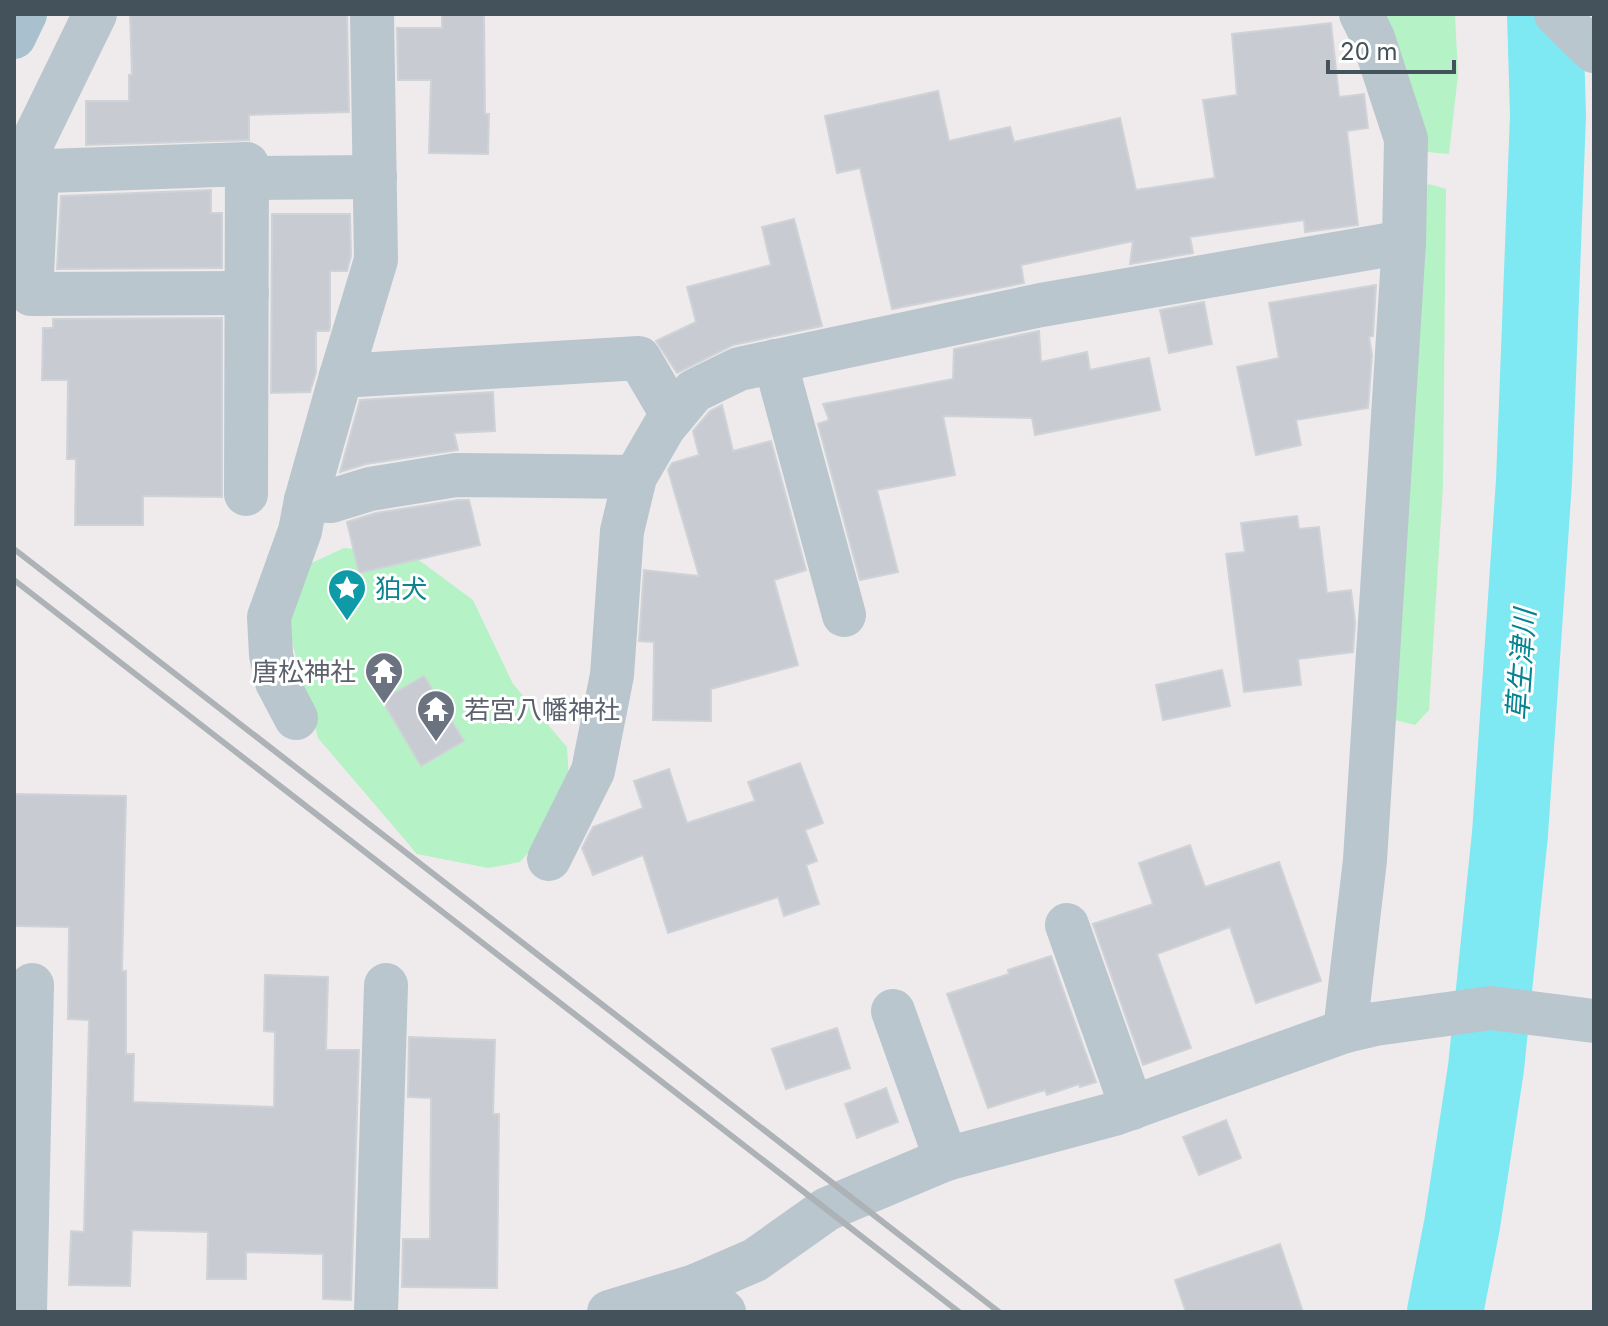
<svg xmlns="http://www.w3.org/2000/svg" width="1608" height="1326" font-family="Inter,'Noto Sans JP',sans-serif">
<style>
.green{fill:#b5f2c5}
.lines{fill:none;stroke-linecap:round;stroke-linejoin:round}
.river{stroke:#7ee8f3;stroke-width:76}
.building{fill:#c8ccd2;stroke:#cfd3d8;stroke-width:2}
.minor{stroke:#b9c6cd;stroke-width:44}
.tertiary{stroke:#b9c6cd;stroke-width:44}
.primary{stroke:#a9c0ce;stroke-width:44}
.rail{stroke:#adb2b7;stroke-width:6}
.labels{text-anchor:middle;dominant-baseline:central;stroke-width:6;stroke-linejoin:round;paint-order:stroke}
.culture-label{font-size:26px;fill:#0d838f;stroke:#fff;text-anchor:start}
.worship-label{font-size:26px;fill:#5b616d;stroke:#fff;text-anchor:end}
.water-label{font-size:28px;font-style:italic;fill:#048390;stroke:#fff}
</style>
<rect width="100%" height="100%" fill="#efebec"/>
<g class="green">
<polygon points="1379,14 1455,14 1458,75 1449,154 1417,151"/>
<polygon points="1429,184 1446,189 1443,486 1429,710 1415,725 1391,719 1423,191"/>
<polygon points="344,548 412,555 473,600 513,684 567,747 569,783 551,826 520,862 488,868 417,854 318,738 287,623 292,572"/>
</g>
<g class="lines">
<polyline class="river" points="1445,1312 1462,1225 1486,1068 1510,834 1534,481 1548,115 1545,14"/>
</g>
<g class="building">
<polygon points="130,14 347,14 349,112 249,115 249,140 86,145 86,101 129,101 129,75 132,75"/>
<polygon points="442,14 484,14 485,114 489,114 488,154 429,153 431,80 398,80 397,28 442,28"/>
<polygon points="1331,23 1339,97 1364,94 1368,128 1347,131 1358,225 1305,232 1304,220 1190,237 1193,253 1130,264 1133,241 1021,265 1024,283 892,309 860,168 837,173 825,116 938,91 949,141 1010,127 1014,142 1120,118 1136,190 1215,178 1203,100 1237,95 1232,34"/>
<polygon points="211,190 211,213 222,213 222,268 57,269 61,196"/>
<polygon points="272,214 350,214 351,256 347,271 330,271 330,327 329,331 316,331 316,372 310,392 271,393"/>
<polygon points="794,219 822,326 733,345 677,373 656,341 696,322 687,287 771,265 762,227"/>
<polygon points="1376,285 1373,336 1369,337 1372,355 1368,408 1296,420 1301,445 1256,455 1237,367 1279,358 1269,303"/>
<polygon points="1204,302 1212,344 1169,353 1160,310"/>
<polygon points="222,318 222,497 143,496 143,525 75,525 76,459 67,459 68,380 42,380 43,328 53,328 53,319"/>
<polygon points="1039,331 1041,362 1087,352 1090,370 1149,358 1160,410 1035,435 1032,418 943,416 955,475 877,490 898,572 860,580 818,424 829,420 823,404 953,379 954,349"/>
<polygon points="493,392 495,431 454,433 458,450 366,464 340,472 360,400"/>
<polygon points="722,405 733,451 771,441 806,570 774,580 798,665 711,689 711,721 653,720 654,642 639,641 644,570 699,576 668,470 672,463 699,455 693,431 710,411"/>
<polygon points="458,500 469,500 480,545 359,573 347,522 376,513"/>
<polygon points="1297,516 1299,529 1319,527 1327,593 1351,590 1355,622 1353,652 1298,659 1301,685 1244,692 1226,554 1245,552 1241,523"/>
<polygon points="1222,670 1230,706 1163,720 1156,685"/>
<polygon points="424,676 464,741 421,766 382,700"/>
<polygon points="800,763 823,823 805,830 817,861 806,865 819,904 784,916 778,897 668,933 643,855 593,875 582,848 593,827 643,808 634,781 669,769 687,823 755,801 748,782"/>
<polygon points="14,794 126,796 122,971 126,971 126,1054 134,1054 133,1102 274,1107 275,1032 264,1031 265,975 328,977 326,1050 359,1050 351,1300 323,1299 323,1254 246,1252 246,1279 207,1279 208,1232 132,1230 130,1286 69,1285 71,1231 84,1232 89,1020 68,1019 69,927 14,926"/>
<polygon points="1190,845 1205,887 1279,862 1321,981 1256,1003 1230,927 1157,954 1191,1048 1143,1065 1093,924 1153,904 1139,863"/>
<polygon points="1051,956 1096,1082 1080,1087 1079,1084 1047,1095 1045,1090 988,1108 947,994 1009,974 1008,970"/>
<polygon points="837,1028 850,1068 786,1089 772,1049"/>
<polygon points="409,1037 495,1040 493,1114 499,1114 497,1288 402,1287 403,1239 430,1239 431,1098 408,1097"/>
<polygon points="886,1088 898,1122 857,1138 845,1104"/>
<polygon points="1226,1120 1241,1158 1199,1175 1183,1137"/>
<polygon points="1280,1244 1303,1312 1186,1312 1175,1280"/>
</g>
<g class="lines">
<g class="minor">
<polyline points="18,172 247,164 246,494"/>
<polyline points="37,172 31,294 247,293"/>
<polyline points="247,178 375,177"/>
<polyline points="14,180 95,14"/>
<polyline points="775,361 844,615"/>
<polyline points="341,376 376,260 372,14"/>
<polyline points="306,500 331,501 370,489 456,475 635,477"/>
<polyline points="296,718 277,682 271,655 269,617 300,531 306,500 341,376 639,358 673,416"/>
<polyline points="549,859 593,771 612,675 622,531 635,477 664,427 694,391 739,369 1041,305 1404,242"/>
<polyline points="1067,925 1132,1108"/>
<polyline points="893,1011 946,1159"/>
<polyline points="1345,1031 1365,860 1404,242 1406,139 1373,38 1361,14"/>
<polyline points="695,1286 724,1312"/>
<polyline points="25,1312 32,985"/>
<polyline points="376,1312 386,985"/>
</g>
<g class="tertiary">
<polyline points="1556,14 1594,51"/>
<polyline points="609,1312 695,1286 755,1260 827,1209 946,1159 1114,1114 1345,1031 1375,1024 1491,1008 1594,1021"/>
</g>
<polyline class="primary" points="14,37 25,14"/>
<g class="rail">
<polyline points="14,549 999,1312"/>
<polyline points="14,580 959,1312"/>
</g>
</g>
<defs>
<g id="sight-pin" transform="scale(2)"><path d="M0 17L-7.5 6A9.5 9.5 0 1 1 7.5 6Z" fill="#0f9aa8" stroke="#fff"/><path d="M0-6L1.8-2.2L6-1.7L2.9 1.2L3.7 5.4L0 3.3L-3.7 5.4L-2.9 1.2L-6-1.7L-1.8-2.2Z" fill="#fff"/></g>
<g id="temple-pin" transform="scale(2)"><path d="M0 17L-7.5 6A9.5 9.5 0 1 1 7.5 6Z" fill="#6b7280" stroke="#fff"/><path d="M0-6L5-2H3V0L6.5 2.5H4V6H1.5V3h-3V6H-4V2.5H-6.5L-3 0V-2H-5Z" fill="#fff"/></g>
</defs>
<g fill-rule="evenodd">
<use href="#sight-pin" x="347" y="588"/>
<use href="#temple-pin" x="384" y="671"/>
<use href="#temple-pin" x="436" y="709"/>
</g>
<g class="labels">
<g class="culture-label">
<text x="375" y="588">狛犬</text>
</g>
<g class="worship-label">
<text x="356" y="671">唐松神社</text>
<text x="464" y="709" text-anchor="start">若宮八幡神社</text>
</g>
<g class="water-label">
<text transform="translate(1521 665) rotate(-86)">草生津川</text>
</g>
</g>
<rect width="1608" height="1326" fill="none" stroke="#43525b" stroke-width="32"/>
<path d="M1328 60v12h126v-12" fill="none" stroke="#43525b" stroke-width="4"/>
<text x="1340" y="60" font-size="24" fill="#43525b" stroke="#ffffff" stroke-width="6" paint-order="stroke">20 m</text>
</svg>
